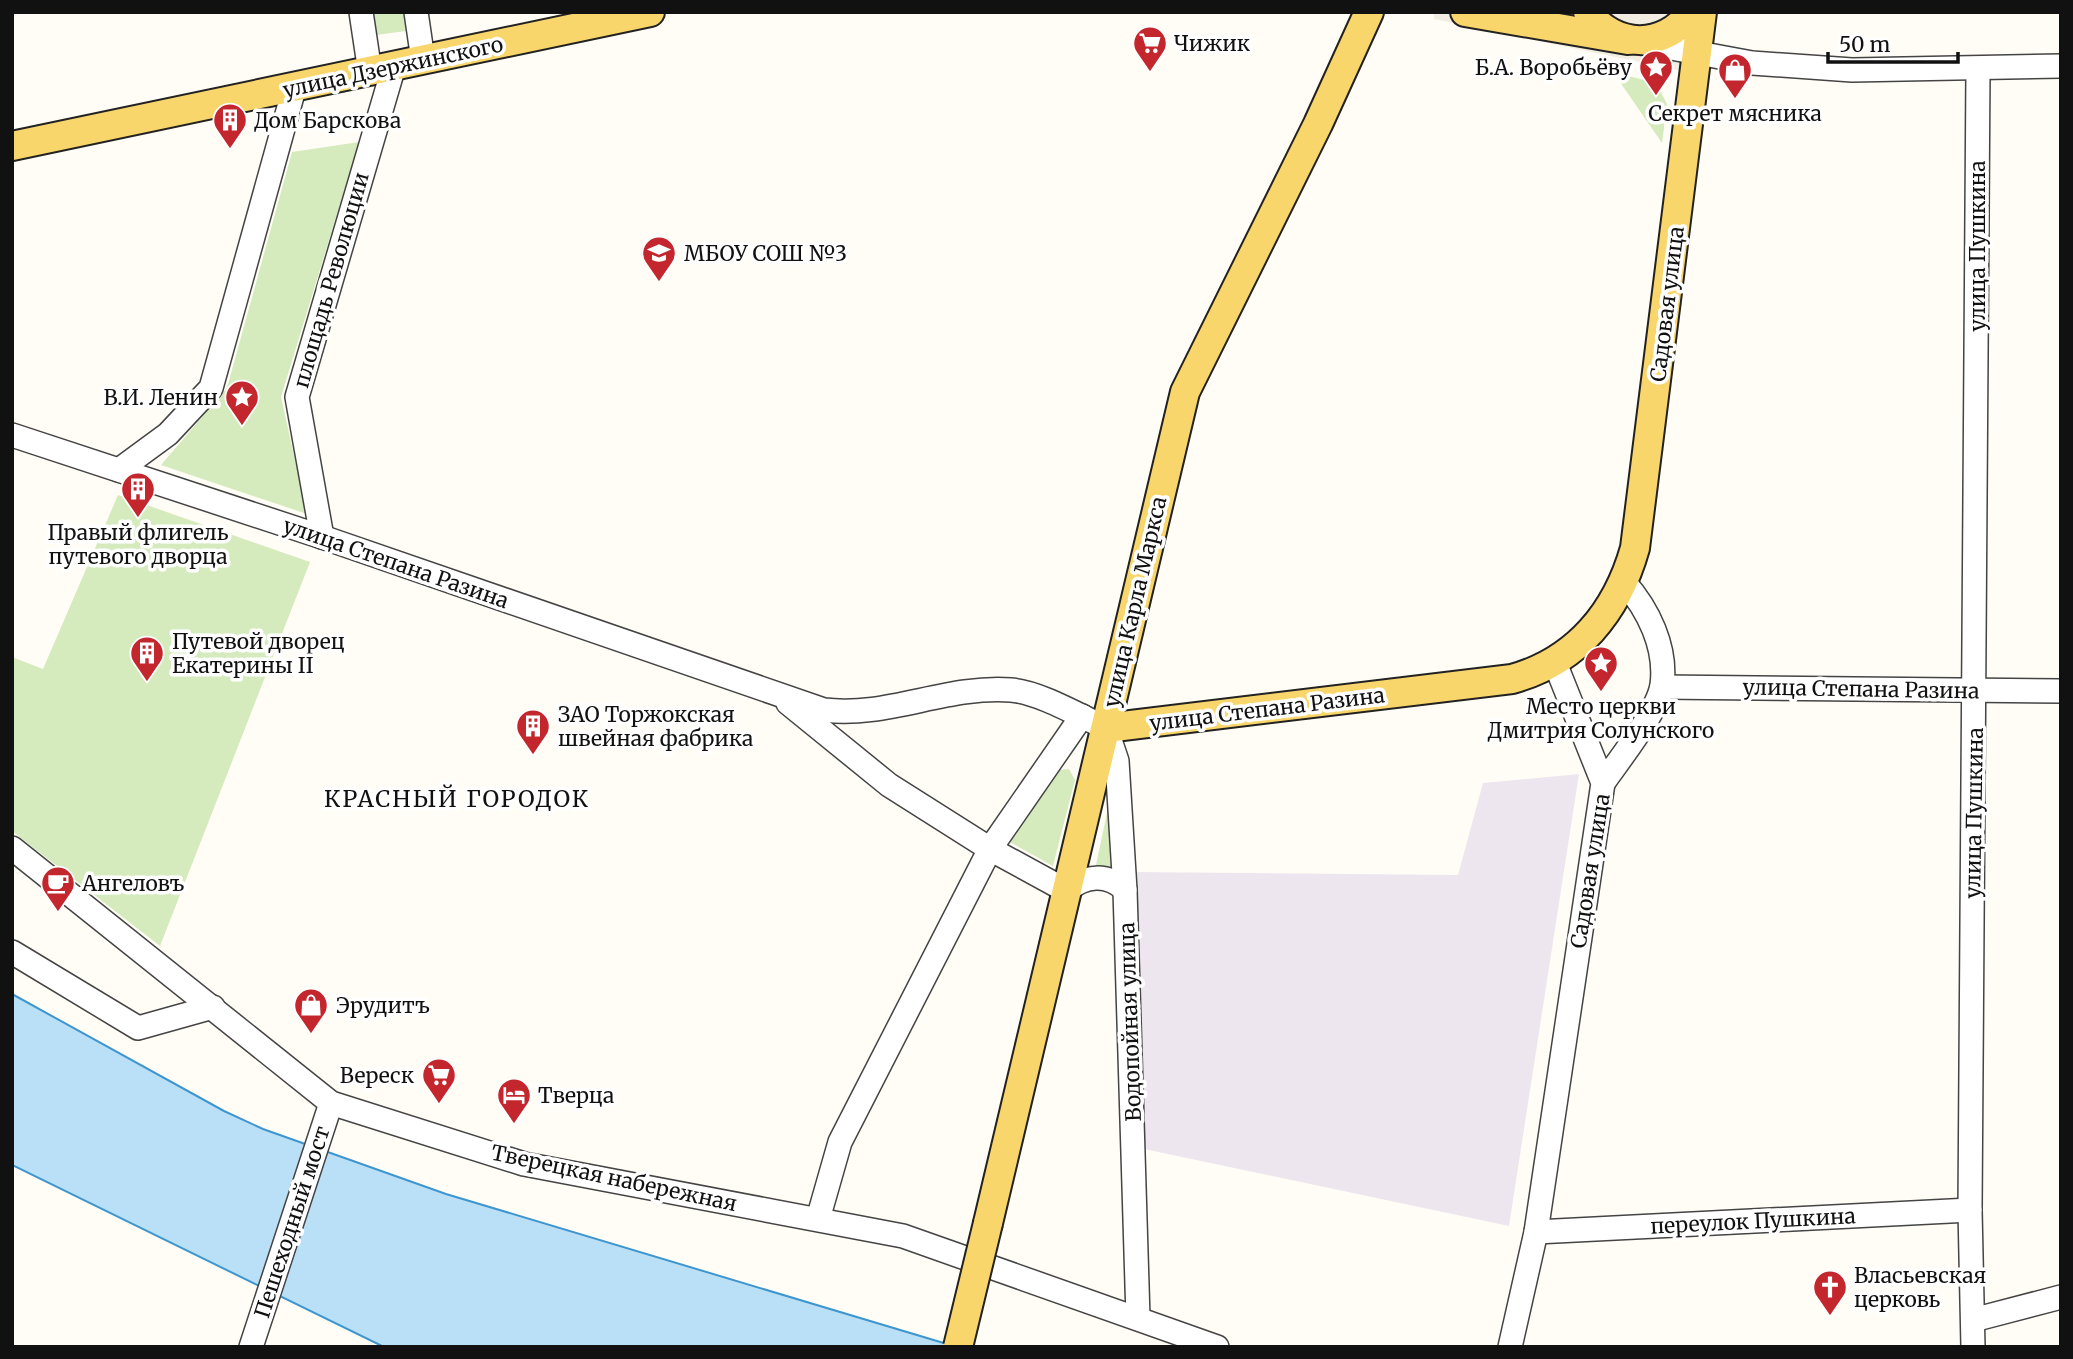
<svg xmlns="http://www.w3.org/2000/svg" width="2073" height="1359" font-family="Merriweather,serif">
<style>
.industrial{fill:#eee6ef}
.green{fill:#d5ebbd}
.plaza{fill:#f1ede2}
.water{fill:#b9e0f7;stroke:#3f96cf;stroke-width:2}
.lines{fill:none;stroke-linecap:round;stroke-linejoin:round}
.minor-casing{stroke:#444;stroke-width:26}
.major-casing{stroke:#222;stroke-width:32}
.minor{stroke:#fff;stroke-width:23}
.major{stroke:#f9d66b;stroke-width:28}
.major-bridge-casing{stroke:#222;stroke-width:32;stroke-linecap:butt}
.major-bridge{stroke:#f9d66b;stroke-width:28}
.labels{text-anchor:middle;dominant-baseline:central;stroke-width:7;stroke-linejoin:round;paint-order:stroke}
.poi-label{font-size:21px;fill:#111;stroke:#fff;text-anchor:start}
.street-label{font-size:21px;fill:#111;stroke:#fff}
.neighbourhood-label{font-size:23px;letter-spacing:2px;fill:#111;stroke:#fff}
</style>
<rect width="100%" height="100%" fill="#fffdf5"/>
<polygon class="industrial" points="1579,774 1509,1226 1144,1149 1137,872 1458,875 1483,783"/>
<g class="green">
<polygon points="373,12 403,12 406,31 376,35"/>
<polygon points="1613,72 1656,83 1667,104 1662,143"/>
<polygon points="359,142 281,397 307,514 161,465 227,388 292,152"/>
<polygon points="118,495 310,562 160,946 12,831 12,657 43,669"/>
<polygon points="1069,769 1075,780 1053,866 1008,841 1057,770"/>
<polygon points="1112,789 1115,870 1096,865"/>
</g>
<polygon class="plaza" points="1434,12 1695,12 1687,72 1434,19"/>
<polygon class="water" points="12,994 224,1111 263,1129 446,1194 957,1347 384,1347 12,1165"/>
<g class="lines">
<g class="minor-casing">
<g id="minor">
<polyline points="361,12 370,72"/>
<polyline points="416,12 423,60"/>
<polyline points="1639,42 1752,63 1852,70 2061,66"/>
<path d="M12 435 322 537 824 710C887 718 947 685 1011 690 1039 692 1080 716 1106 728L1117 761 1125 890 1138 1318"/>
<polyline points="119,470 168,434 211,388 294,89"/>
<polyline points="322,537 297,397 394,66"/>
<polyline points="1662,687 2061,691"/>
<path d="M788 703 889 785 990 849 1067 891C1084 875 1108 873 1125 890"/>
<path d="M1603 783C1619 760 1658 711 1662 685 1667 647 1648 609 1624 582"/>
<polyline points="12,848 331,1103 524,1164 903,1236 1217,1347"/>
<polyline points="12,952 138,1028 213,1007"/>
<polyline points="818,1219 840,1142 990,849 1082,716"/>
<polyline points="1536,1232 1970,1210"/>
<polyline points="1973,1320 2061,1297"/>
<polyline points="251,1347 331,1103"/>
<polyline points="1510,1347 1536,1232 1603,783 1555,663"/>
<polyline points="1973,1347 1970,1210 1978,69"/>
</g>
</g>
<g class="major-casing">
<g id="major">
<polyline points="1465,12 1628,40"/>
<path d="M1588 12C1614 49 1665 50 1691 12"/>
<polyline points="12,146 650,12"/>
<path d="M1106 728 1512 679C1577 661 1617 612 1635 548L1702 12"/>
<polyline points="988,1223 1185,392 1318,124 1369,12"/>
</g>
</g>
<use href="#minor" class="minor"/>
<use href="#major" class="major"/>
<g class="major-bridge-casing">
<polyline id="major-bridge" points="958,1347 988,1223"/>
</g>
<use href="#major-bridge" class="major-bridge"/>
</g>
<defs>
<g id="supermarket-pin" transform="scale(1.75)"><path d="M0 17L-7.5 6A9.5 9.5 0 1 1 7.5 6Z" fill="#c4262e" stroke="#fff"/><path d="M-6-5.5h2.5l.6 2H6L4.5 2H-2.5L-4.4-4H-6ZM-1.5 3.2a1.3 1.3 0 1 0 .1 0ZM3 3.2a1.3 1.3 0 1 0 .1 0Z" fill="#fff"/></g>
<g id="sight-pin" transform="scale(1.75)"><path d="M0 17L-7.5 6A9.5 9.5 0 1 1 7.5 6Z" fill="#c4262e" stroke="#fff"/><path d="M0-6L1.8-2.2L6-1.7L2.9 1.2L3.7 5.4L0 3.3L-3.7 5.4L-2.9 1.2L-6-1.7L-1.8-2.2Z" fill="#fff"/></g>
<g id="shop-pin" transform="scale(1.75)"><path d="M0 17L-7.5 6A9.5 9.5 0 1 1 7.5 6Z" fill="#c4262e" stroke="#fff"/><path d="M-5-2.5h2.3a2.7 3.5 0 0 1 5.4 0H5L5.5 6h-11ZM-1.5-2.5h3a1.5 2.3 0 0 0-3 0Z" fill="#fff"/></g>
<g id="building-pin" transform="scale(1.75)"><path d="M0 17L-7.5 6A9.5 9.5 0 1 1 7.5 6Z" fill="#c4262e" stroke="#fff"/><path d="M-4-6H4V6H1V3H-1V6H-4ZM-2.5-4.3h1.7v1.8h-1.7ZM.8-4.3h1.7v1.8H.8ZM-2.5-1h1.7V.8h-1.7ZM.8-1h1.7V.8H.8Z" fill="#fff"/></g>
<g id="school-pin" transform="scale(1.75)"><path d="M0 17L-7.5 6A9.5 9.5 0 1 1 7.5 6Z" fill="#c4262e" stroke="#fff"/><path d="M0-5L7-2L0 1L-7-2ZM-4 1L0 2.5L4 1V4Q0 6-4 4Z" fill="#fff"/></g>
<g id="cafe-pin" transform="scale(1.75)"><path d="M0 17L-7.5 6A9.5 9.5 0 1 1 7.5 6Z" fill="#c4262e" stroke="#fff"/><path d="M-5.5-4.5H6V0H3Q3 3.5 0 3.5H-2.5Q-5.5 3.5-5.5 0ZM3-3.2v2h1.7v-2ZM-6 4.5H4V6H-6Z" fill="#fff"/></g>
<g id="hotel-pin" transform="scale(1.75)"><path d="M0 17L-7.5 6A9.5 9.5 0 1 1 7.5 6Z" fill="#c4262e" stroke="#fff"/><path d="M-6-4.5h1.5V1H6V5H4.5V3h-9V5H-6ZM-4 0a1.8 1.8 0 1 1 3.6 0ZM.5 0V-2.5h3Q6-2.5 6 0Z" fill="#fff"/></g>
<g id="church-pin" transform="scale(1.75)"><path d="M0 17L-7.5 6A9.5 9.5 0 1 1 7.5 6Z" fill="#c4262e" stroke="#fff"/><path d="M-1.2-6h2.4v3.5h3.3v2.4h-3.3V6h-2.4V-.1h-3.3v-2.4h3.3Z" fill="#fff"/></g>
</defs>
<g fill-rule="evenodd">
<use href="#supermarket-pin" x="1150" y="43"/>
<use href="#sight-pin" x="1656" y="67"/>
<use href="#shop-pin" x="1735" y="70"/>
<use href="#building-pin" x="230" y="120"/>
<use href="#school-pin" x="659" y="253"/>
<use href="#sight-pin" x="242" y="397"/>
<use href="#building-pin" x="138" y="489"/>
<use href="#building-pin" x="147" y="653"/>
<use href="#sight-pin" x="1601" y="663"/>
<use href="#building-pin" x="533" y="726"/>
<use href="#cafe-pin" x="58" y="883"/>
<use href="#shop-pin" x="311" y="1005"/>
<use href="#supermarket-pin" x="439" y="1075"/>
<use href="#hotel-pin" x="514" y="1095"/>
<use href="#church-pin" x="1830" y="1287"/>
</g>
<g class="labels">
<g class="poi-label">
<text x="1174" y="43">Чижик</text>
<text x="1632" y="67" text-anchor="end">Б.А. Воробьёву</text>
<text x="1735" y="113" text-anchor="middle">Секрет мясника</text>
<text x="254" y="120">Дом Барскова</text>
<text x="684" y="253">МБОУ СОШ №3</text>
<text x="218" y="397" text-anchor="end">В.И. Ленин</text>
<text x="138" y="532" text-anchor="middle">Правый флигель<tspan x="138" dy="24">путевого дворца</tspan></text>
<text x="172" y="641">Путевой дворец<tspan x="172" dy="24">Екатерины II</tspan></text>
<text x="1601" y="706" text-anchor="middle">Место церкви<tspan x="1601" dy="24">Дмитрия Солунского</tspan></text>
<text x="558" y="714">ЗАО Торжокская<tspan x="558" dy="24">швейная фабрика</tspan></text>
<text x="82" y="883">Ангеловъ</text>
<text x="336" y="1005">Эрудитъ</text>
<text x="414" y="1075" text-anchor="end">Вереск</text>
<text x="538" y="1095">Тверца</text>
<text x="1854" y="1275">Власьевская<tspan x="1854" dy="24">церковь</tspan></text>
</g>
<g class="street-label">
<text transform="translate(393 67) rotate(-12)">улица Дзержинского</text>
<text transform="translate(1977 246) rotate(-90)">улица Пушкина</text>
<text transform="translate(331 280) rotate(-74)">площадь Революции</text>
<text transform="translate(1667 304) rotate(-83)">Садовая улица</text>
<text transform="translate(396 563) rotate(19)">улица Степана Разина</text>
<text transform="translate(1135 602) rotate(-77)">улица Карла Маркса</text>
<text transform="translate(1861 689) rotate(1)">улица Степана Разина</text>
<text transform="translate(1267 709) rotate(-7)">улица Степана Разина</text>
<text transform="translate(1974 813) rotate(-89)">улица Пушкина</text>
<text transform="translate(1590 871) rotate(-81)">Садовая улица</text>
<text transform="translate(1130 1022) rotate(-92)">Водопойная улица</text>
<text transform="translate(614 1178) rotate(12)">Тверецкая набережная</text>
<text transform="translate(1753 1221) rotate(-3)">переулок Пушкина</text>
<text transform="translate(292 1222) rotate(-72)">Пешеходный мост</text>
</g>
<g class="neighbourhood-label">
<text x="457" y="798">КРАСНЫЙ ГОРОДОК</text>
</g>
</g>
<rect width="2073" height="1359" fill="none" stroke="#111111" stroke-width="28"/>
<path d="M1828 52v10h130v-10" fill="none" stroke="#111111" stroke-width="3.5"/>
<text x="1839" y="52" font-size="21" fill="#111111" stroke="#ffffff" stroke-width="5" paint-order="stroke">50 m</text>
</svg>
